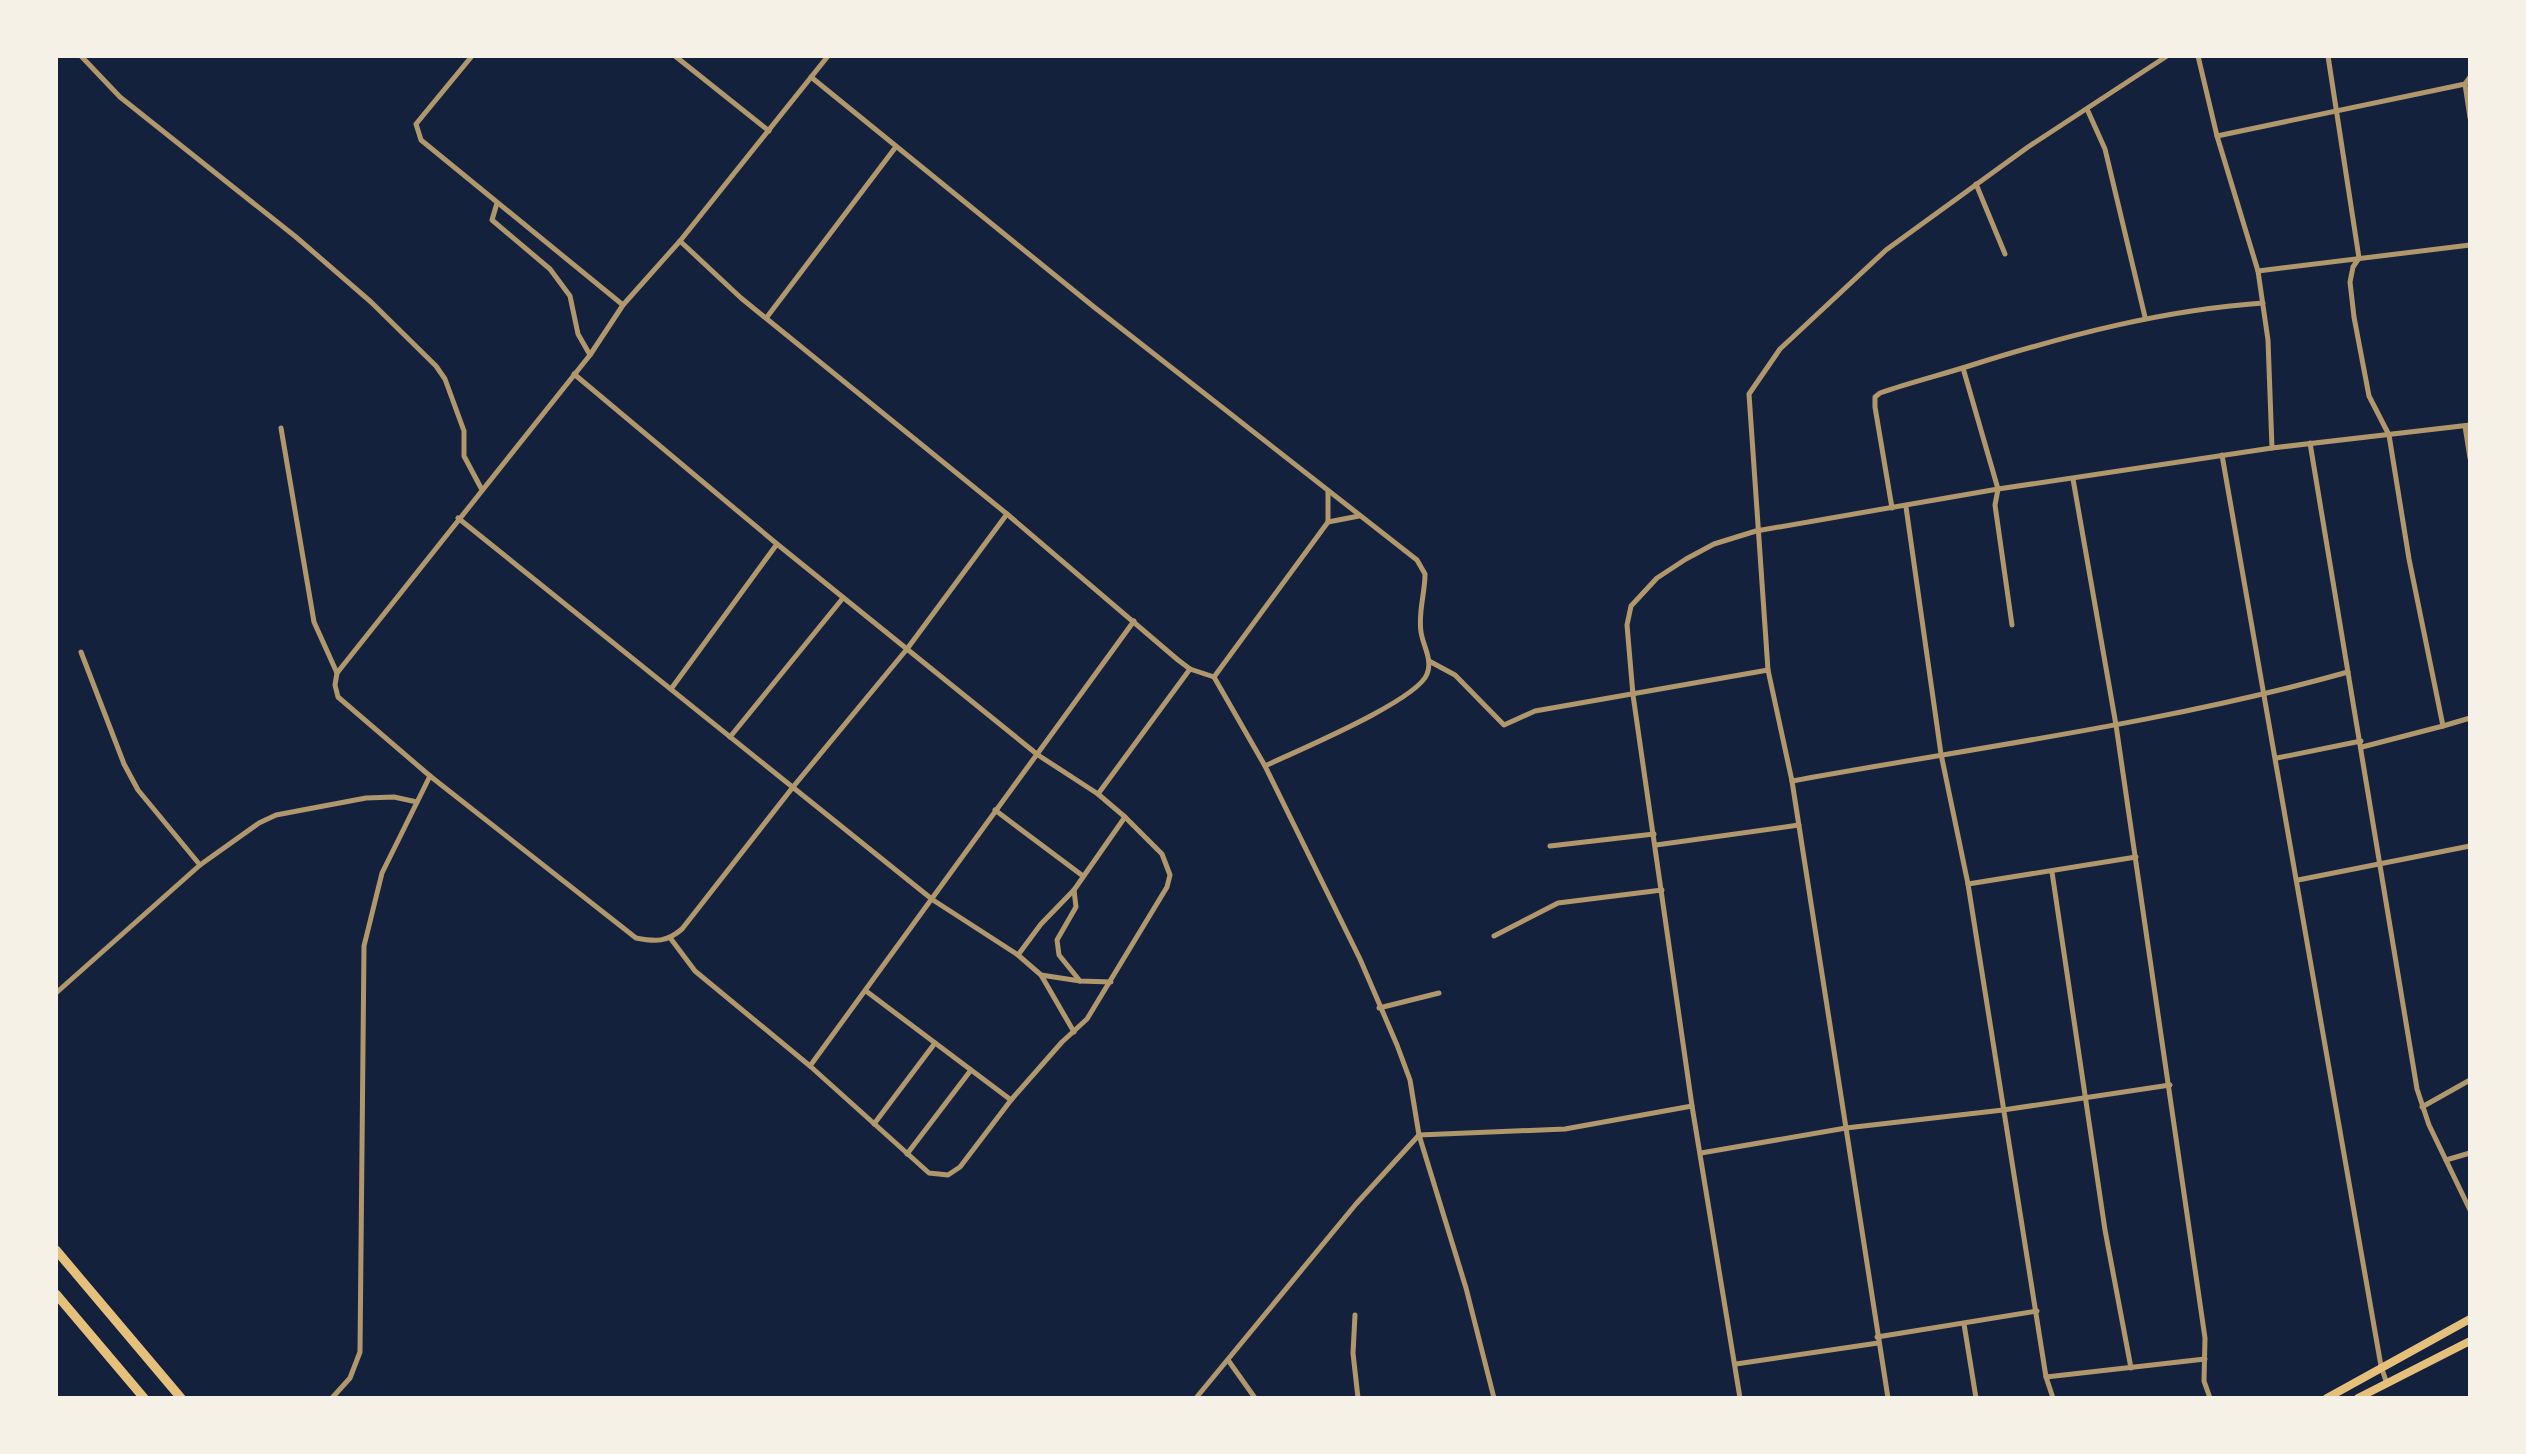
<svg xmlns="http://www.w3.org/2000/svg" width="2526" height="1454" font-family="'Exo 2',sans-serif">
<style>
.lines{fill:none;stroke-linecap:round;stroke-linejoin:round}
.minor{stroke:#b1986c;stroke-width:5}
.secondary{stroke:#e5c07b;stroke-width:8}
.primary{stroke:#e5c07b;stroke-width:9}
</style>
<rect width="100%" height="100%" fill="#14213d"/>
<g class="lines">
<g class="minor">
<polyline points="81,56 120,97 296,237 371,302 436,366 445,379 464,431 464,456 481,488"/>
<polyline points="472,56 416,124 421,140 623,305"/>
<polyline points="675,56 769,131"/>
<path d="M828 56 680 241 623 305 590 355 337 673 335 685 338 697 430 776 636 938C656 942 667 942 682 929L793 787 907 649 1007 514"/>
<polyline points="2198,56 2217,136 2258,271 2268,340 2272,448 2470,425"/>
<polyline points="2328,56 2359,258 2353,267 2350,282 2354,317 2369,396 2389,435 2409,559 2443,726 2362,747"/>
<path d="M811 77 1094 307 1417 560 1425 574C1425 594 1418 612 1421 632 1423 646 1433 660 1427 674 1417 701 1296 751 1265 766"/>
<polyline points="2470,77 2465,84 2470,118"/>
<polyline points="2087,109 2105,149 2145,317"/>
<polyline points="2217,136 2465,84"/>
<polyline points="1976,184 2005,254"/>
<polyline points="497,203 492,220 550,269 570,296 578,334 590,355"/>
<polyline points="680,241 741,298 1007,514 1178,660 1190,669 1214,677 1265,766 1360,959 1397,1045 1410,1080 1419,1135 1466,1288 1494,1398"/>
<polyline points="2258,271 2470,245"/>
<polyline points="767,317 895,148"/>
<polyline points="1963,368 1998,489 1995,505 2012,625"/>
<polyline points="574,374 777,544 1038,755 1098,794 1125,817 1162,854 1170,875 1167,887 1087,1019 1062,1042 1011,1100 960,1167 948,1175 929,1173 810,1066 695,971 671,939"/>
<polyline points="2465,426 2470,458"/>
<polyline points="281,428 314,622 337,673"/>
<polyline points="2310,443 2417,1089 2429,1125 2470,1210"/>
<polyline points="2222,455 2381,1366 2387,1384"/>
<polyline points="2073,479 2116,725 2205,1338 2204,1381 2210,1398"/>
<polyline points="1906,507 1941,754 1968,884 2046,1377 2053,1398"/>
<path d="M1892 508 1875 407V397L1880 393C1911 382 1941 375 1972 365 2068 335 2163 310 2263 303"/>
<polyline points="458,518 933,900 1018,955 1041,975 1080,981 1111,982"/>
<polyline points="1328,522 1359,516"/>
<polyline points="81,652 124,764 138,790 200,865"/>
<polyline points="1429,661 1455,675 1504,725 1535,711 1768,670"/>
<polyline points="1214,677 1328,522 1328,491"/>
<polyline points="671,689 777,544"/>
<polyline points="2443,726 2470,718"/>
<polyline points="730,737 843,598"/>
<polyline points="2277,758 2361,741"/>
<path d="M1792 781C1978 747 2166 723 2348 672"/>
<polyline points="1098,794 1190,669"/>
<polyline points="995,810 1083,876"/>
<polyline points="1656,845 1799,825"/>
<polyline points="1550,846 1654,834"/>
<polyline points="2052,872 2105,1230 2131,1368"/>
<polyline points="2298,880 2470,846"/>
<polyline points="1968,884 2136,857"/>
<polyline points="1074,890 1076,907 1057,940 1059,955 1080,981"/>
<polyline points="1494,936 1558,903 1662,890"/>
<polyline points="1018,955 1041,924 1074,890 1125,817"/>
<polyline points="1041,975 1074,1032"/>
<polyline points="866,991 1011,1100"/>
<polyline points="56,993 200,865 259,823 276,815 366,798 394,797 417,802"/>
<polyline points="1379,1008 1439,993"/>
<polyline points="810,1066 1134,621"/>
<polyline points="2422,1107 2470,1080"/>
<polyline points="874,1124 935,1043"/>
<polyline points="1701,1153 1846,1128 2003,1110 2170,1085"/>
<polyline points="907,1154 971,1070"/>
<polyline points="2446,1160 2470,1153"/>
<polyline points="1355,1315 1353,1353 1358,1398"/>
<polyline points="1964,1324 1976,1398"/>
<polyline points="1877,1337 2037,1311"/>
<polyline points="1228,1360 1255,1398"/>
<polyline points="1736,1364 1878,1343"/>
<polyline points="2046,1377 2205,1359"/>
<polyline points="332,1398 350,1378 360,1352 364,946 382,873 430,776"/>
<polyline points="1196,1398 1356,1204 1419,1135 1565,1129 1692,1106"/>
<polyline points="1740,1398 1692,1106 1633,695 1627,625 1631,606 1657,578 1686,559 1714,544 1756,531 1998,489 2272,448"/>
<polyline points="1888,1398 1792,781 1768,670 1749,394 1780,349 1886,250 2028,147 2167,56"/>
</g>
<g class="secondary">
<polyline points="2327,1398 2470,1319"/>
<polyline points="2358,1398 2470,1341"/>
</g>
<g class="primary">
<polyline points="56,1250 181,1398"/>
<polyline points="56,1294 144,1398"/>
</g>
</g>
<rect width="2526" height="1454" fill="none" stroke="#f6f1e7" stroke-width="116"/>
</svg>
